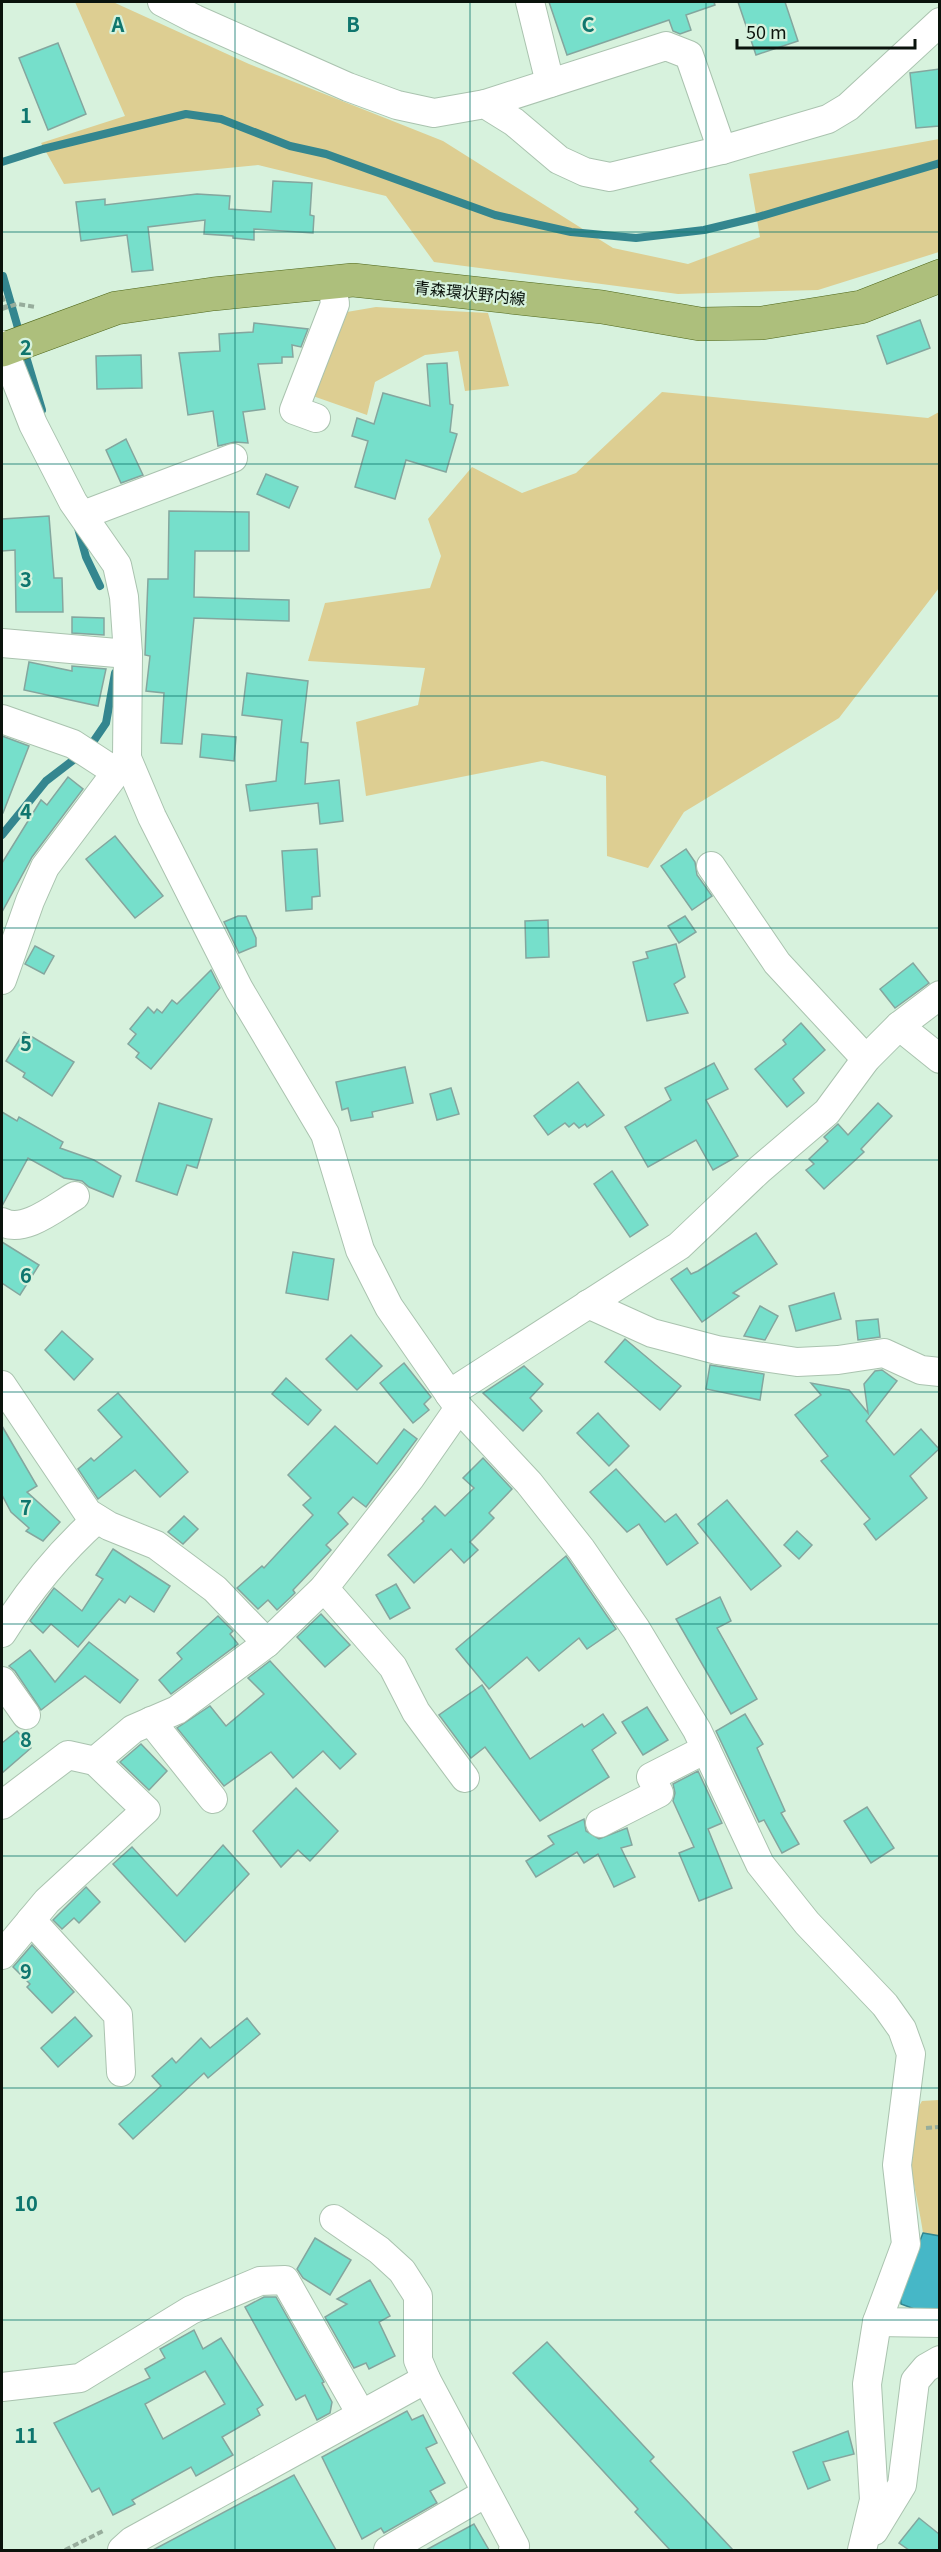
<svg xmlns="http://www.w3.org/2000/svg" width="941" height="2552" font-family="Georgia,'Noto Sans JP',serif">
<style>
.green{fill:#ddce92}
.water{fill:#46b7c7;stroke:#34868f;stroke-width:1.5}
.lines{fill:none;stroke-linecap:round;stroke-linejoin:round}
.stream{stroke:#34868f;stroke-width:8}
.building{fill:#76dfcb;stroke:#84a69e;stroke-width:1.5;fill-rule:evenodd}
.minor-casing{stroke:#aac3af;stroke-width:30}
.major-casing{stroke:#51681c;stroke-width:34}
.path{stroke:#97ad9c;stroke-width:4;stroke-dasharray:6 3;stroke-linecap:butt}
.minor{stroke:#fff;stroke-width:28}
.major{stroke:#adbf7c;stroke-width:33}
.grid{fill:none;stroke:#0f766e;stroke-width:1.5;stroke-opacity:0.55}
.labels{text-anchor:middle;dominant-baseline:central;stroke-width:4.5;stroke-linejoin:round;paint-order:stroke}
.street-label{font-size:16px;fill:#0a130c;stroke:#d7f2dd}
.grid-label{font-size:20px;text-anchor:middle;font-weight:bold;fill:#0f766e;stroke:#d7f2dd;stroke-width:4.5;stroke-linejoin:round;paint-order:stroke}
</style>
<rect width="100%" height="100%" fill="#d7f2dd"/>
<g class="green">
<polygon points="75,2 113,2 249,64 443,141 613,248 688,264 760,237 749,174 939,139 939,252 818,290 678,294 434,262 386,196 258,165 64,184 41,143 125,116"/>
<polygon points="376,307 488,313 509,386 465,391 458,351 425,355 375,382 367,415 310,395 341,313"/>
<polygon points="662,392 928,418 939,412 939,588 839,718 684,812 648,868 607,856 606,776 542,761 366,796 356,722 418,705 425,668 308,661 325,603 430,588 441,556 428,519 472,467 522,493 576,473"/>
<path d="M939 2100V2236L923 2233C918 2193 897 2137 922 2101Z"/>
</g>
<polygon class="water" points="923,2233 940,2236 939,2310 917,2310 901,2304 900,2291"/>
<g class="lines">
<g class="stream">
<polyline points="2,162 43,149 186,114 221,119 290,146 326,154 495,215 571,232 636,238 704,230 758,217 940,163"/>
<polyline points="3,276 20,335"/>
<polyline points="24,350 42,410"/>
<polyline points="78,528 86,557 100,586"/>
<polyline points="91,745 106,723 115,673"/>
<polyline points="2,835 46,781 76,758"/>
</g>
</g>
<g class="building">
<polygon points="549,2 714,2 715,5 686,15 691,30 680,34 673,31 669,20 567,55"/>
<polygon points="738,2 785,2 798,41 756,55"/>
<polygon points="58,43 86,114 48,130 19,58"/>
<polygon points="939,69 939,126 916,128 910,73"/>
<polygon points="273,181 312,183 310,215 314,216 313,233 254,229 254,240 233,238 233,236 204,234 205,220 148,227 153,270 132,272 127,235 81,241 76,202 105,199 105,205 197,194 230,196 229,209 271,212"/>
<polygon points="920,320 930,348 887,364 877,336"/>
<polygon points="254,323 308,329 301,347 292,345 293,357 282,357 282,363 258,364 265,409 243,412 248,443 235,442 218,446 213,411 188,415 179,353 220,351 219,334 253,332"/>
<polygon points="141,355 142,388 97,389 96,356"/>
<polygon points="447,363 450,404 453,405 450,432 457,434 446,472 406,460 395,499 355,487 368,441 352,436 357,418 374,424 383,393 430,406 427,364"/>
<polygon points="126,439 143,475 121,483 106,450"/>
<polygon points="266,474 298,487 289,508 257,494"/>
<polygon points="169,511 249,512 249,551 195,551 194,597 289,600 289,621 194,618 182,744 161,743 164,693 146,691 150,656 145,655 148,579 168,579"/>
<polygon points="49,516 54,578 62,578 63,612 16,612 15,550 2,551 2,519"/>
<polygon points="72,617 104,618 104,635 72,633"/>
<polygon points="29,662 72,671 72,666 106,669 98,706 24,690"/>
<polygon points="247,673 308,681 301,742 308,743 305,784 339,780 343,821 320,824 318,803 250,811 246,785 276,781 282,720 242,715"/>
<polygon points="202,734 236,737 234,761 200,757"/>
<polygon points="2,736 29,746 3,813 2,813"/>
<polygon points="68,777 83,789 32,857 2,912 2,863 41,800 47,805"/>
<polygon points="115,836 163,896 135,918 86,859"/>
<polygon points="317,849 320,896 312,897 312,909 286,911 282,851"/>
<polygon points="686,849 695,862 697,875 712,896 692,910 661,866"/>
<polygon points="238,916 246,916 256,938 256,946 239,953 224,922"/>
<polygon points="685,916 696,932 679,943 668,926"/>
<polygon points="548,920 549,957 526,958 525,921"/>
<polygon points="676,944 685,977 674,984 688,1013 647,1021 633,962 648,958 646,952"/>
<polygon points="35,946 54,956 44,974 25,964"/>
<polygon points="913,963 929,983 895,1008 880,989"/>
<polygon points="211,970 220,988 151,1069 136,1057 139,1053 128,1044 136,1034 130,1029 148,1007 154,1013 157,1009 162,1013 172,1000 177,1004"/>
<polygon points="801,1023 825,1050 793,1079 804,1093 787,1107 755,1069 786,1044 783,1040"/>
<polygon points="24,1032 74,1062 52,1096 23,1077 25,1073 6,1061"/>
<polygon points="714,1063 728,1089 706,1100 738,1156 713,1170 696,1140 648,1167 625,1127 671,1100 665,1088"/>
<polygon points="405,1067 413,1103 372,1112 373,1117 351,1121 348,1108 342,1110 336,1082"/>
<polygon points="578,1082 604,1115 587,1127 585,1124 579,1128 574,1123 569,1127 565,1123 548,1135 534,1116"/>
<polygon points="451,1088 459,1114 437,1120 430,1094"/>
<polygon points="159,1103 212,1119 197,1168 187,1165 177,1195 136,1181"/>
<polygon points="878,1103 892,1116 861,1149 864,1152 824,1189 806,1170 814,1164 809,1159 828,1141 824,1137 838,1124 848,1135"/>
<polygon points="2,1112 17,1121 19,1117 63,1142 60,1148 94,1160 121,1176 113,1197 89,1187 82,1181 64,1178 28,1158 2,1206"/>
<polygon points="612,1171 648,1225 630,1237 594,1184"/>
<polygon points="756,1233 777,1264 733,1293 739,1296 702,1322 671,1279 687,1268 691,1274 698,1271"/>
<polygon points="2,1242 39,1265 20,1295 2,1283"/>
<polygon points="293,1252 334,1259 328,1300 286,1293"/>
<polygon points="834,1293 841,1319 796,1331 789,1306"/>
<polygon points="760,1306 778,1316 765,1340 744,1336"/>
<polygon points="878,1319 880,1337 858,1340 856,1321"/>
<polygon points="62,1331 93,1359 74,1380 45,1350"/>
<polygon points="351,1335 382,1366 357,1390 326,1359"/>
<polygon points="625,1339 681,1386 660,1410 605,1362"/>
<polygon points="404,1363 431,1397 424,1404 429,1410 413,1423 380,1383"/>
<polygon points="710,1365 764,1374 760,1400 706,1389"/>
<polygon points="524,1366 543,1384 530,1398 542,1411 523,1431 483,1393"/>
<polygon points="882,1370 897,1381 866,1421 894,1455 921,1429 939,1449 910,1476 927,1498 876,1540 864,1524 870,1519 821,1461 828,1456 795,1415 821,1395 811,1383 849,1390 868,1413 864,1384 875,1371"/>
<polygon points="286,1378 321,1410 308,1425 272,1394"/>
<polygon points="118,1393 188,1472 160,1497 135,1470 98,1499 78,1469 91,1458 94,1461 122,1437 98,1410"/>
<polygon points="598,1413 629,1446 609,1466 577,1433"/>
<polygon points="2,1426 37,1486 27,1492 60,1522 43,1541 26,1531 29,1528 11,1512 2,1495"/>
<polygon points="335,1426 377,1464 404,1429 417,1439 366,1507 353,1497 338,1513 348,1524 326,1545 331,1550 293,1590 295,1593 277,1610 268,1600 258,1609 237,1588 262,1566 264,1568 313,1515 303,1505 311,1498 288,1475"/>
<polygon points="483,1458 512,1489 489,1513 494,1518 470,1542 478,1550 464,1563 451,1549 414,1583 388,1555 424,1521 422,1519 435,1506 445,1516 474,1488 463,1478"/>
<polygon points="616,1469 665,1522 676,1514 698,1543 667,1565 639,1524 627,1532 590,1492"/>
<polygon points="727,1500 781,1566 751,1590 698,1524"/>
<polygon points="184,1516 198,1529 183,1544 168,1532"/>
<polygon points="797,1531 812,1545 799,1559 784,1545"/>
<polygon points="113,1549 170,1586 154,1612 130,1596 125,1603 119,1599 78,1647 51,1624 43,1633 30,1621 54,1588 82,1611 103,1579 96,1575"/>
<polygon points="566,1556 616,1629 587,1649 579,1638 539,1671 527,1657 489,1689 456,1649"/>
<polygon points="396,1584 410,1608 390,1619 376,1595"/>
<polygon points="720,1597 731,1621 717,1628 757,1699 731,1714 676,1619"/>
<polygon points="321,1614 350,1645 325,1667 297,1637"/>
<polygon points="218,1616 233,1631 230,1634 238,1644 171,1694 159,1680 182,1659 177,1653"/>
<polygon points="89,1642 138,1680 120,1703 85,1676 41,1710 15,1671 9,1666 30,1650 55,1682"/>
<polygon points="270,1661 356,1754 340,1769 323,1751 293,1778 271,1752 224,1786 177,1728 210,1706 226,1726 264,1694 248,1678"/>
<polygon points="482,1685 530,1759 582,1724 584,1727 603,1714 616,1733 592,1750 609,1777 540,1821 485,1747 471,1758 439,1715"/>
<polygon points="647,1707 668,1740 643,1755 622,1722"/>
<polygon points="745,1714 763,1744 757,1748 785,1811 781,1813 799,1844 782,1853 764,1820 759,1822 716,1731"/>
<polygon points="17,1731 31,1748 2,1773 2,1743"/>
<polygon points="141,1744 167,1771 149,1790 120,1762"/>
<polygon points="698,1771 722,1823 708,1829 732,1888 699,1901 679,1853 694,1847 673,1801 675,1793 673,1784"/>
<polygon points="296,1788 338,1831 310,1861 298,1850 281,1867 253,1831"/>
<polygon points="867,1807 894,1848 871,1863 844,1821"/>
<polygon points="584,1819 586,1831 599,1839 627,1828 632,1845 621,1848 635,1877 614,1887 598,1854 584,1863 577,1852 536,1877 526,1861 554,1844 548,1836"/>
<polygon points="223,1845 249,1874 185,1942 113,1864 132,1847 177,1896"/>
<polygon points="86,1887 100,1902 79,1923 74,1918 62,1929 53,1920"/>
<polygon points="32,1945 74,1992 52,2013 27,1987 30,1984 13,1967"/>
<polygon points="75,2017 92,2036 58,2067 41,2048"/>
<polygon points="247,2018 260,2034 208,2078 204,2073 133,2139 119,2124 161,2086 152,2076 172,2058 176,2063 201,2038 210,2048"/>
<polygon points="315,2238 351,2260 330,2295 303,2278 297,2269"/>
<polygon points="370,2280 390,2316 379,2322 395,2356 369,2369 366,2363 354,2368 325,2317 347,2304 337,2299"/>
<polygon points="264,2297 276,2297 324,2382 322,2383 332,2402 330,2413 317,2420 305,2395 296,2400 245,2307"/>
<path d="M194 2330 203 2349 221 2338 263 2405 257 2409 260 2415 222 2437 233 2455 196 2476 191 2467 132 2500 135 2504 113 2515 99 2488 92 2492 54 2423 150 2378 145 2369 165 2358 160 2349ZM205 2371 225 2404 163 2439 145 2404Z"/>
<polygon points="547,2342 654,2457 650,2461 733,2550 670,2550 635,2512 638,2509 513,2373"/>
<polygon points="407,2411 412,2420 423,2415 437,2443 426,2448 445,2483 430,2491 437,2503 384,2533 381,2528 362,2539 322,2457"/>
<polygon points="848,2431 854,2454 823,2462 830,2480 808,2489 793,2452"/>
<polygon points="294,2475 336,2550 153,2550"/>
<polygon points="919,2518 939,2534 939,2550 909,2550 899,2543"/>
<polygon points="474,2524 489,2550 426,2550"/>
</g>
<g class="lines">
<g class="minor-casing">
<g id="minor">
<polyline points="162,2 195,19 348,87 397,105 434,113 485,104 514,122 559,160 585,172 610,177 722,150 828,119 848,107 940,22"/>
<polyline points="530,2 550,83"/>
<polyline points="485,104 666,46 689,55 722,150"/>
<polyline points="2,345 33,424 73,502 117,565 124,597 128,654 127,758 152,817 239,989 325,1134 360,1250 389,1307 459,1408 529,1483 581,1549 636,1629 697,1730 760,1864 807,1923 885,2005 902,2029 911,2054 897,2165 906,2244 877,2322 867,2384 874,2500 862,2550"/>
<polyline points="316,418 294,410 335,304 332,282"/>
<polyline points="83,515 233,458"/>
<polyline points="2,643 128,654"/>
<polyline points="2,719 73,744 116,772"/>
<polyline points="711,866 777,963 866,1059"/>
<polyline points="2,980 30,901 45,867 127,758"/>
<polyline points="899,1026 940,1059"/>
<path d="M2 1222C24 1234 56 1207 75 1196"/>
<polyline points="588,1304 652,1333 717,1350 797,1362 838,1360 884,1353 921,1370 940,1372"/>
<polyline points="2,1385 88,1513 109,1526 156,1545 215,1589 267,1643"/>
<polyline points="449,1394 679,1246 759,1170 827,1112 866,1059 899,1026 940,995"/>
<polyline points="324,1588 393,1667 416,1712 465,1778"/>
<path d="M2 1633C29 1590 59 1553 97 1519"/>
<polyline points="2,1681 26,1715"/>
<polyline points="151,1721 213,1799"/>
<polyline points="2,1805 68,1755 95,1761"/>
<polyline points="600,1823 659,1793 651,1777 706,1749"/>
<polyline points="31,1920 118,2015 121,2072"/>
<polyline points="2,1955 47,1901 146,1810 95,1761 133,1729 177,1710 267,1643 324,1588 411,1477 459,1408"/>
<polyline points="334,2219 379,2250 402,2271 418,2296 418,2360 426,2379"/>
<polyline points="877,2322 940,2323"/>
<polyline points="2,2387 80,2378 191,2310 260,2281 285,2280 361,2414"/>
<polyline points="874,2531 902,2485 915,2381 926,2368 940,2360"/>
<polyline points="122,2550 132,2541 426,2379 515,2546 513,2550"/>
<polyline points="388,2550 486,2493"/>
</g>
</g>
<g class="major-casing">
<polyline id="major" points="2,350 116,308 213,294 353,280 602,307 700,324 762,323 861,307 940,276"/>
</g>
<g class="path">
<polyline points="2,296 6,308"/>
<polyline points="2,309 17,304 36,307"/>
<polyline points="926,2128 940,2127"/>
<polyline points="65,2550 103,2531"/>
</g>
<use href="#minor" class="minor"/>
<use href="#major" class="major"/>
</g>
<path class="grid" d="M235 2V2550M470 2V2550M706 2V2550M2 232H940M2 464H940M2 696H940M2 928H940M2 1160H940M2 1392H940M2 1624H940M2 1856H940M2 2088H940M2 2320H940"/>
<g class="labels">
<g class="street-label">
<text transform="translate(470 292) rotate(6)">青森環状野内線</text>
</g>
</g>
<g class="grid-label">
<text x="118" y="32">A</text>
<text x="353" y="32">B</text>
<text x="588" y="32">C</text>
<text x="26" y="123">1</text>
<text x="26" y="355">2</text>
<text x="26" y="587">3</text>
<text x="26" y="819">4</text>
<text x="26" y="1051">5</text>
<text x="26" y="1283">6</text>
<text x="26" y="1515">7</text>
<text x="26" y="1747">8</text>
<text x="26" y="1979">9</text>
<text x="26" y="2211">10</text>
<text x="26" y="2443">11</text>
</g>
<rect width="941" height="2552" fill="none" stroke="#0a130c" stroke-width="6"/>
<path d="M737 39v9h178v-9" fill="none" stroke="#0a130c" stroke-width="3"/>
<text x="746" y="39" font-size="18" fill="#0a130c" stroke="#d7f2dd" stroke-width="4.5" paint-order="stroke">50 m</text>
</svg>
